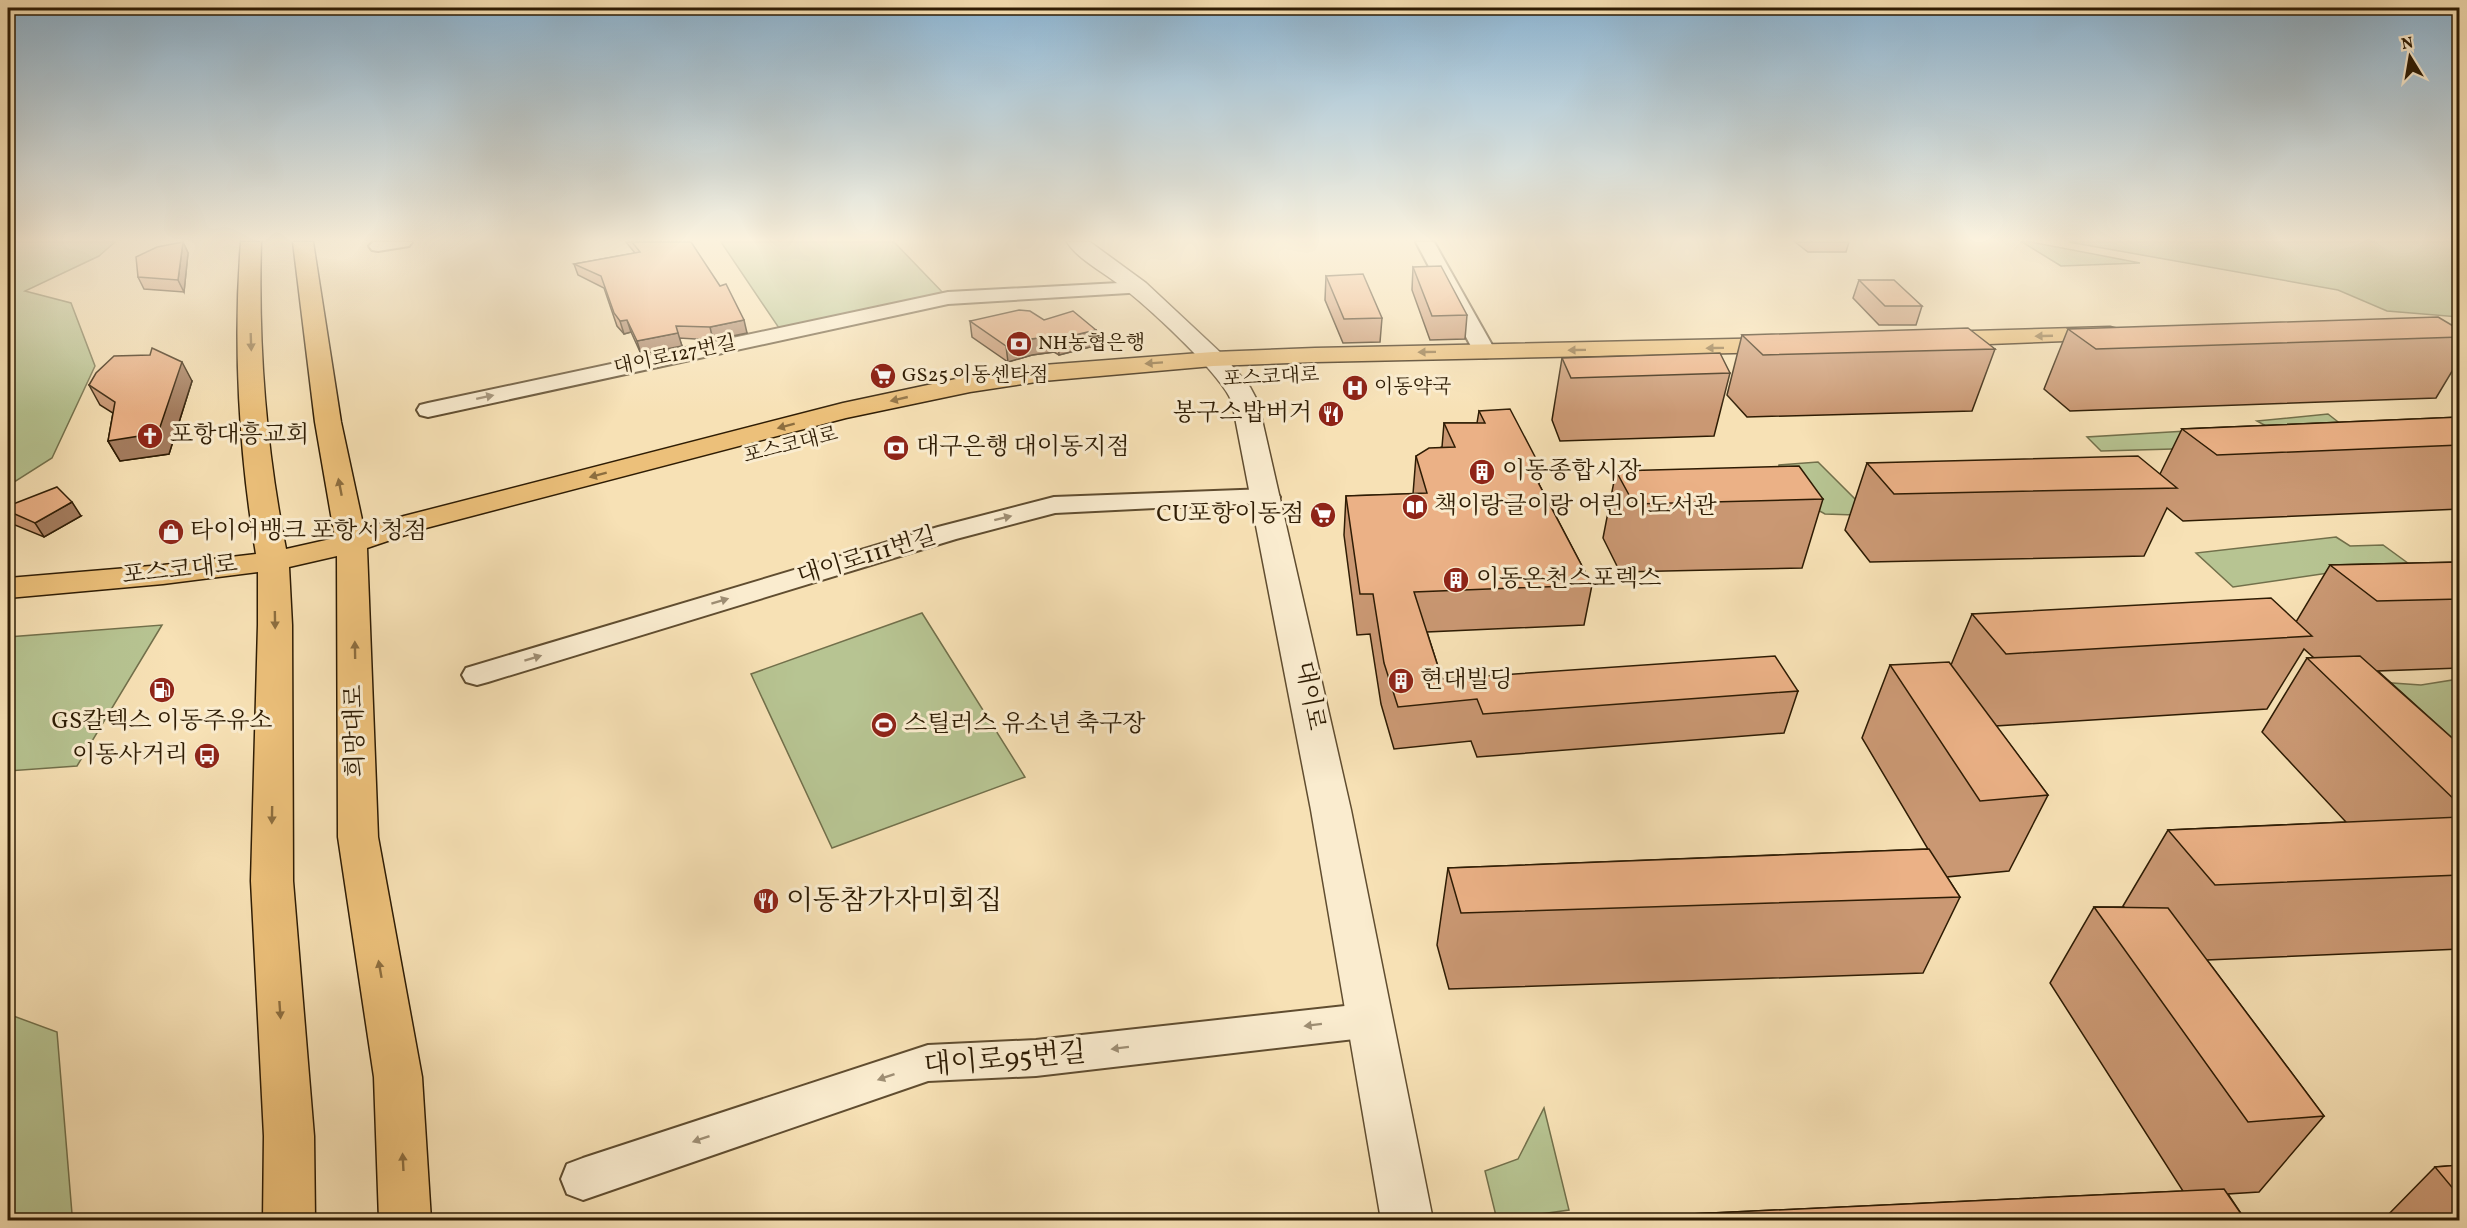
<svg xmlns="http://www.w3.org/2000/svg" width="2467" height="1228" font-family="Vollkorn,'Noto Serif KR',serif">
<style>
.green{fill:#b7c492;stroke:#72704b;stroke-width:1.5}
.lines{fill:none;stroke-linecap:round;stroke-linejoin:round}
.minor-casing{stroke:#604d30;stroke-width:4}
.tertiary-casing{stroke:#604d30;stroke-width:3}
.primary-casing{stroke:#2e1c04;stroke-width:3}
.minor{fill:#faeccf;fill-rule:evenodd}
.tertiary{fill:#faeccf;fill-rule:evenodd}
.primary{fill:#ecc07a;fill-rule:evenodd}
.wall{fill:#ca9873;stroke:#2e1c04;stroke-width:1.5}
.shaded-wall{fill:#a47c5e;stroke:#2e1c04;stroke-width:1.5}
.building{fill:#ebb186;stroke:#2e1c04;stroke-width:1.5}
.oneway{fill:#8d6e3f}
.oneway2{fill:#9e8e74}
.labels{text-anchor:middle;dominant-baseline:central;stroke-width:6;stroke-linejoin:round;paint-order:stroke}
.far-poi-label{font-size:20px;fill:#2e1c04;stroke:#faeccf;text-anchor:start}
.far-street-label{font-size:20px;fill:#2e1c04;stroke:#faeccf}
.poi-label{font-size:24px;fill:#2e1c04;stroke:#faeccf;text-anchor:start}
.street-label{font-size:24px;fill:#2e1c04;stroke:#faeccf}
.near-poi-label{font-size:28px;fill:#2e1c04;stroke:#faeccf;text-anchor:start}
.near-street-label{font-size:28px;fill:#2e1c04;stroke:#faeccf}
</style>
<rect width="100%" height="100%" fill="#f7e1b5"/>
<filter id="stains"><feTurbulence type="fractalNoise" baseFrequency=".00333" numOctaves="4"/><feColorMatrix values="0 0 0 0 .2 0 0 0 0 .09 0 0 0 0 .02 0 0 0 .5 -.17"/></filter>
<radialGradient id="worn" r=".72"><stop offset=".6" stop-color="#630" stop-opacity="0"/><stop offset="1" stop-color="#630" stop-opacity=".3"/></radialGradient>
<g class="green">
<polygon points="8,242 115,242 99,256 25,291 71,303 95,366 52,458 8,486"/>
<polygon points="721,242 894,242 948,298 783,334"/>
<polygon points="2022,242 2031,242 2140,263 2061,266"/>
<polygon points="2069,242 2459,242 2459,317 2387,311 2338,290"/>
<polygon points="2328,414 2365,443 2266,426 2257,421"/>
<polygon points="2220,429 2244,447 2101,451 2087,437"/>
<polygon points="1818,462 1860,504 1855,515 1825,514 1805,503 1778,473 1779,465"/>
<polygon points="2336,537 2350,546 2383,545 2416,569 2376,566 2233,587 2196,553"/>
<polygon points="922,613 1025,777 832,848 751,674"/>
<polygon points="162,625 77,766 8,771 8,637"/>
<polygon points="2459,679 2459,744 2443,745 2377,682 2421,685"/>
<polygon points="8,1014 57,1032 72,1214 70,1220 8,1220"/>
<polygon points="1544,1108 1569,1210 1497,1220 1485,1171 1518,1159"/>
</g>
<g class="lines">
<g class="minor-casing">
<g id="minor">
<polygon points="373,242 412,242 409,246 378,251 372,250 369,246"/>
<polygon points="1416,242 1434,242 1496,352 1492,356 1485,358 1478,356 1474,352"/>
<polygon points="1138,282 1145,284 1148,288 1145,292 948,304 428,417 420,415 417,410 420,405 428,403 948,292"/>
<polygon points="1267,489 1276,492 1280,497 1276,502 1055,513 956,539 488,682 477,685 466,682 462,675 466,668 938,527 1054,497"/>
<polygon points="1372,1003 1386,1008 1392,1020 1386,1032 1372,1037 1036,1076 928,1081 583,1200 567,1194 561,1179 567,1164 583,1158 928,1045 1036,1040"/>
</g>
</g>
<g class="tertiary-casing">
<path id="tertiary" d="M1067 242H1090L1146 283 1222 354 1250 387 1258 402 1351 810 1433 1220H1381L1311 810 1232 402C1221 373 1144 303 1117 283 1101 271 1077 258 1067 242Z"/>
</g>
<g class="primary-casing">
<g id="primary">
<path d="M241 242H261C258 344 266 449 286 549L335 538 315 422 293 242H313L341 422 364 529 404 516 843 403 970 376 1043 365 1213 352 1315 348 1783 338 1792 340 1795 345 1792 350 1783 352 1315 362 1213 366 1043 381 970 392 846 418 426 528 367 548 378 837 422 1077 431 1220H379L374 1077 338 837 337 556 289 567 292 625 293 881 314 1136 315 1220H263L264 1136 251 881 258 625V572L163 584 8 598V578L163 565 256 554C239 454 233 343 241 242Z"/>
<polygon points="2110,327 2118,329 2122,334 2118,339 1937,346 1929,344 1925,339 1929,334 1937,332"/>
</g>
</g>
<use href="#minor" class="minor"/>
<use href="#tertiary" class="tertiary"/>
<use href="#primary" class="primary"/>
</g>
<g class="wall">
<polygon points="183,242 188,253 184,292 144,289 138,277"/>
<polygon points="626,242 691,242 747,333 713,340 679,338 682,346 641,354 631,332 624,334 617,326 604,288 578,275 574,264 635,253"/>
<polygon points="1795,242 1849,242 1846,252 1808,252"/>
<polygon points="1413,267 1467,315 1465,339 1430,340 1412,290"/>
<polygon points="1326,276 1382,318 1380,342 1343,343 1325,300"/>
<polygon points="1859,280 1922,306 1916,325 1879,325 1853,298"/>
<polygon points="1044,320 1096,330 1098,345 1059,355 1054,352 1032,355 1008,362 972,337 970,321"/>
<polygon points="2068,329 2460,330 2460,358 2436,398 2070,411 2044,389"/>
<polygon points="1742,335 1995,349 1972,411 1747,417 1727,395"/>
<polygon points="1562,358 1730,373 1714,436 1560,441 1552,420"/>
<polygon points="192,381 169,454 120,461 108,441 113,413 100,405 89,385"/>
<polygon points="1479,411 1542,470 1539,484 1592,585 1584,625 1427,632 1442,679 1798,691 1784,733 1477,757 1471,741 1394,749 1381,704 1370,634 1357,635 1344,535 1346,496 1413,494 1416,456 1442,447 1444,423 1477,423"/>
<polygon points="2460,417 2460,509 2183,521 2167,508 2144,556 1870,562 1845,530 1867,463 2160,474 2182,429"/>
<polygon points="1616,471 1823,499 1802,568 1620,572 1603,538"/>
<polygon points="8,506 81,516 44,537 10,523 8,518"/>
<polygon points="2460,562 2460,668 2378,671 2460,745 2460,949 2207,960 2324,1116 2259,1192 2228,1194 2246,1221 1584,1221 1584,1219 2183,1191 2050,983 2094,907 2124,907 2123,906 2168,830 2346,822 2262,732 2307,658 2314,658 2304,649 2267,709 1996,726 2048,795 2009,871 1947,877 1960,897 1923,973 1449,989 1437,945 1448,868 1928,849 1862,738 1890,665 1951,665 1972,614 2296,622 2330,565"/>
<polygon points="2460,1165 2460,1221 2382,1221 2435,1167"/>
</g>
<g class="shaded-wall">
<polygon points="183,242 188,253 184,292 178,280"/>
<polygon points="627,320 631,332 624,334 620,321"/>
<polygon points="744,320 747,333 713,340 710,327"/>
<polygon points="1096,330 1098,345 1059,355 1058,339"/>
<polygon points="678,333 682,346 641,354 637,341"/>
<polygon points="1053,336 1054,352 1032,355 1008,362 1006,346 1031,339"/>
<polygon points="182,362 192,381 169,454 120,461 108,441"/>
<polygon points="72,502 81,516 44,537 35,523"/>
</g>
<g class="building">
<polygon points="183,242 178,280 138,277 136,257 157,247"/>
<polygon points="632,242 691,242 720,286 726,284 744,320 710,327 676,326 678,333 637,341 627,320 620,321 614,313 601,276 574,264 640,252"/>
<polygon points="1441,266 1467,315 1432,316 1413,267"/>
<polygon points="1363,274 1382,318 1344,319 1326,276"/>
<polygon points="1859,280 1894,280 1922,306 1885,306"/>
<polygon points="1019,310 1030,311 1044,320 1073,311 1096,330 1058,339 1053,336 1031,339 1006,346 970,321"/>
<polygon points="2438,317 2460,330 2460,337 2096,349 2068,329"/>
<polygon points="1968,328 1995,349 1763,355 1742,335"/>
<polygon points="152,348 182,362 158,433 108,441 115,402 89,385 96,373 114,356 150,355"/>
<polygon points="1720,353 1730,373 1571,378 1562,358"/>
<polygon points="1510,409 1542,470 1532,471 1592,585 1414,592 1442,679 1775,656 1798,691 1483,714 1477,699 1398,707 1384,663 1373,594 1360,594 1346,496 1427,493 1416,456 1429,448 1455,447 1444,423 1485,423 1479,411"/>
<polygon points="2460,417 2460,445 2217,455 2182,429"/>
<polygon points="2138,456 2177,488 1894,494 1867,463"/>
<polygon points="1799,466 1823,499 1634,504 1616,471"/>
<polygon points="57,487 72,502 35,523 8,511 8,506"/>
<polygon points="2460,562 2460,599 2377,601 2330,565"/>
<polygon points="2271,598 2312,636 2006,654 1972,614"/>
<polygon points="2360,656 2460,745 2460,805 2307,658"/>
<polygon points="1949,662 2048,795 1980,801 1890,665"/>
<polygon points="2460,817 2460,875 2215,885 2168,830"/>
<polygon points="1929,849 1960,897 1461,913 1448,868"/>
<polygon points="2094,907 2168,908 2324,1116 2248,1122"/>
<polygon points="2460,1165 2460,1197 2435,1167"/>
<polygon points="2224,1189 2246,1221 1584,1221 1584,1219"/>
</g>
<defs><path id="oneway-solid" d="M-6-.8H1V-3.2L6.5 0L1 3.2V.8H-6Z" transform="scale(1.5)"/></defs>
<g class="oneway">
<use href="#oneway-solid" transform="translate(2044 336) rotate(178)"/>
<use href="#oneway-solid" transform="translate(251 342) rotate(88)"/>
<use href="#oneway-solid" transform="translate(1715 348) rotate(179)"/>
<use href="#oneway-solid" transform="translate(1577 350) rotate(179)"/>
<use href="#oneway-solid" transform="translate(1427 352) rotate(179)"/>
<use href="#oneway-solid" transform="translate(1154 363) rotate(176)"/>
<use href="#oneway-solid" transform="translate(899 399) rotate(167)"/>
<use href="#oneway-solid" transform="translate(786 426) rotate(165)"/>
<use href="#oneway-solid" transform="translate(598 475) rotate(165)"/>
<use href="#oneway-solid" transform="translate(340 487) rotate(-101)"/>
<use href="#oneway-solid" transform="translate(275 620) rotate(89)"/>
<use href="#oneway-solid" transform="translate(355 650) rotate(-91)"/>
<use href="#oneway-solid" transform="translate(272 815) rotate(91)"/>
<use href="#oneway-solid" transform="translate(380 969) rotate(-100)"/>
<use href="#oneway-solid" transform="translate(280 1010) rotate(86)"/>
<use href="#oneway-solid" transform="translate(403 1162) rotate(-93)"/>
</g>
<g class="oneway2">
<use href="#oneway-solid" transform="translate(485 397) rotate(-12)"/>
<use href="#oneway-solid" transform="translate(1003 518) rotate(-14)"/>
<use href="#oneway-solid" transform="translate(720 601) rotate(-17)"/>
<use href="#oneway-solid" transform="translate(533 658) rotate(-17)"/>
<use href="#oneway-solid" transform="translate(1313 1025) rotate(173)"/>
<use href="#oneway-solid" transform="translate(1120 1048) rotate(173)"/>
<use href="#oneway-solid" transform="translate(886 1077) rotate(161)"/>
<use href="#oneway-solid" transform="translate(701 1139) rotate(161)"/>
</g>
<linearGradient id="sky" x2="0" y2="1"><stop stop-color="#8cb6d5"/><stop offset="0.58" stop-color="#fbf2de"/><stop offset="1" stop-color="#fbf2de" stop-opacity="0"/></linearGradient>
<rect width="2467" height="414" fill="url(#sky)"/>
<defs>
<g id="bank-disc" transform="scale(1.35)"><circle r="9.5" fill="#8f2418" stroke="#faeccf"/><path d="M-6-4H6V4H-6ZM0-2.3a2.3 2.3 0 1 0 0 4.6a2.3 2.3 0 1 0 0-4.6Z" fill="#fff"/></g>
<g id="supermarket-disc" transform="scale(1.35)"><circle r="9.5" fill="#8f2418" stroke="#faeccf"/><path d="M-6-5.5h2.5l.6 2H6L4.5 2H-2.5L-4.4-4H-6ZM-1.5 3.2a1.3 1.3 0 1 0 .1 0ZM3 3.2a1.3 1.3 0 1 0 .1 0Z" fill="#fff"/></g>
<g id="hospital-disc" transform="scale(1.35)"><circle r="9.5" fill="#8f2418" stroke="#faeccf"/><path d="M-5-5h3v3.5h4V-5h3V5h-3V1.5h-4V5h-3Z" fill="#fff"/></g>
<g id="restaurant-disc" transform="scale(1.35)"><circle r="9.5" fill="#8f2418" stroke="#faeccf"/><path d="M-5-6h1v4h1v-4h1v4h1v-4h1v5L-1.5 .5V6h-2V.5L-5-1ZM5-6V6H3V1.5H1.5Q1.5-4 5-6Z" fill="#fff"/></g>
<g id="church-disc" transform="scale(1.35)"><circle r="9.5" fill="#8f2418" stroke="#faeccf"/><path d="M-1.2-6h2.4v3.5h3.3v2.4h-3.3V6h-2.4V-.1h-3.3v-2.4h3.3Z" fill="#fff"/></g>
<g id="building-disc" transform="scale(1.35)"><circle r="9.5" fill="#8f2418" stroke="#faeccf"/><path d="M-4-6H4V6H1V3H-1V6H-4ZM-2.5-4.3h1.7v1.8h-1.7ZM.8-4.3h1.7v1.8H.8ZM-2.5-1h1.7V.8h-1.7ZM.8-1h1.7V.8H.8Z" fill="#fff"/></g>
<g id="library-disc" transform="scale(1.35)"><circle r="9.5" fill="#8f2418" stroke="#faeccf"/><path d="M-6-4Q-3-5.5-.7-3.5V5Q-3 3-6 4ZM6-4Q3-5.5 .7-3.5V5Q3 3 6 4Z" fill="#fff"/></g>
<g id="shop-disc" transform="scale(1.35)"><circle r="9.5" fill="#8f2418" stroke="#faeccf"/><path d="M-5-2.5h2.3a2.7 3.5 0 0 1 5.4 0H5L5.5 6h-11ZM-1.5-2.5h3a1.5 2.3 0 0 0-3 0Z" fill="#fff"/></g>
<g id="fuel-disc" transform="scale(1.35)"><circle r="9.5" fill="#8f2418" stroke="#faeccf"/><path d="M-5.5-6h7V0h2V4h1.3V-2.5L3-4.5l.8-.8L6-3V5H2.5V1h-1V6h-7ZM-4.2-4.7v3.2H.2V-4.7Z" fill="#fff"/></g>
<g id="stadium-disc" transform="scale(1.35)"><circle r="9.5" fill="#8f2418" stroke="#faeccf"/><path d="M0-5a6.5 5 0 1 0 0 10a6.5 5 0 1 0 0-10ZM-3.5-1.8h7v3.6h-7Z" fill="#fff"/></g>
<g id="bus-disc" transform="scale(1.35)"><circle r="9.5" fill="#8f2418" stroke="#faeccf"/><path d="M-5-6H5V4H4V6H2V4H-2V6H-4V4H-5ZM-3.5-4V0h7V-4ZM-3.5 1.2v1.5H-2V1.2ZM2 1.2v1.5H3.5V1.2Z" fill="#fff"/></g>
</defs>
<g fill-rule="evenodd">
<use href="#bank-disc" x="1019" y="344"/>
<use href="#supermarket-disc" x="883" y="376"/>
<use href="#hospital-disc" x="1355" y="388"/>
<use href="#restaurant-disc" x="1331" y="414"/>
<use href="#church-disc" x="150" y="436"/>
<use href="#bank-disc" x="896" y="448"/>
<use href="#building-disc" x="1482" y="472"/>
<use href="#library-disc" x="1415" y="507"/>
<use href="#supermarket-disc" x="1323" y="515"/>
<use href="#shop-disc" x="171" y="532"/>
<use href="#building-disc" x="1456" y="580"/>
<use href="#building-disc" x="1401" y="681"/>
<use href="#fuel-disc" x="162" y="690"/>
<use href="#stadium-disc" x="884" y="725"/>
<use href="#bus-disc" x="207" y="756"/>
<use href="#restaurant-disc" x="766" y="901"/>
</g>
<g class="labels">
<g class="far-poi-label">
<text x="1038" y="344">NH농협은행</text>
<text x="902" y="376">GS25 이동센타점</text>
<text x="1374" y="388">이동약국</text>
</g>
<g class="far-street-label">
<text transform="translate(675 356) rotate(-12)">대이로127번길</text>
<text transform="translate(1271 378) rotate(-3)">포스코대로</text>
<text transform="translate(791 446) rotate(-14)">포스코대로</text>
</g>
<g class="poi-label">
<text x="1312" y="414" text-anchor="end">봉구스밥버거</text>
<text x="170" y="436">포항대흥교회</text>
<text x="916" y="448">대구은행 대이동지점</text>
<text x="1502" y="472">이동종합시장</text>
<text x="1434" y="507">책이랑글이랑 어린이도서관</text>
<text x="1304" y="515" text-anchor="end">CU포항이동점</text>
<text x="190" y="532">타이어뱅크 포항시청점</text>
<text x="1476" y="580">이동온천스포렉스</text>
<text x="1420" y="681">현대빌딩</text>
<text x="162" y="722" text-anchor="middle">GS칼텍스 이동주유소</text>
<text x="904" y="725">스틸러스 유소년 축구장</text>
<text x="188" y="756" text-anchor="end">이동사거리</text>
</g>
<g class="street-label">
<text transform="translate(867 557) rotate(-17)">대이로111번길</text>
<text transform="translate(180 571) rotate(-6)">포스코대로</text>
<text transform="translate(1309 696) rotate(79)">대이로</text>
<text transform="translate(356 731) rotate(-91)">희망대로</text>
</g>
<g class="near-poi-label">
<text x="786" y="901">이동참가자미회집</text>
</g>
<g class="near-street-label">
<text transform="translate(1005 1060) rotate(-5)">대이로95번길</text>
</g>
</g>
<rect width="2467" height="1228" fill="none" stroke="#f7e1b5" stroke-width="30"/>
<rect x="9" y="9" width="2449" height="1210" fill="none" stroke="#2e1c04" stroke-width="3"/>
<rect x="15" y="15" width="2437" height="1198" fill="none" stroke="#2e1c04" stroke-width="1.5"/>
<g transform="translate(2410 57) rotate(349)" stroke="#faeccf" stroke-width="4.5" paint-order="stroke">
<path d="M0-4.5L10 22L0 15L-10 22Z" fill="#2e1c04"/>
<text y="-9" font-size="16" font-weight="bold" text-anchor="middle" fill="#2e1c04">N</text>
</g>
<rect width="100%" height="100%" filter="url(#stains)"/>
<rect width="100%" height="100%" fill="url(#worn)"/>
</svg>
